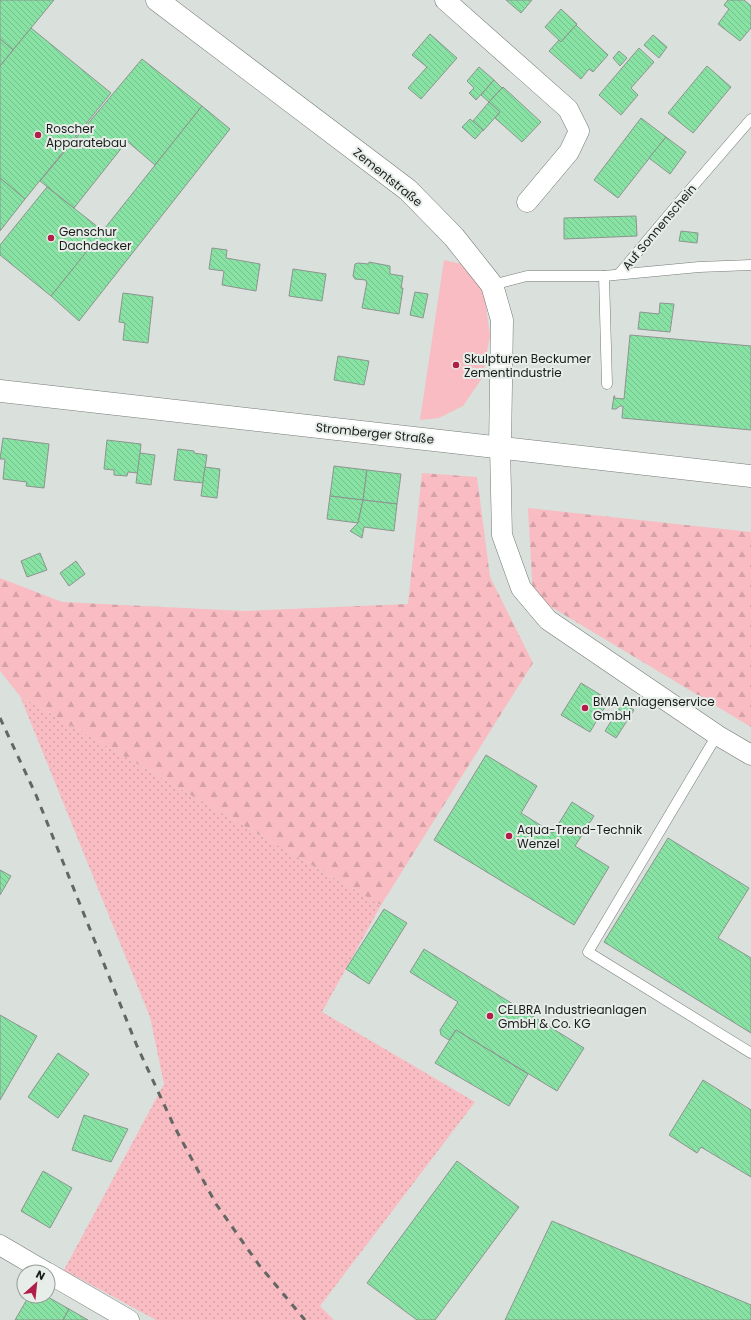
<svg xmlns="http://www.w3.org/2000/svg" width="751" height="1320" font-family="Poppins,sans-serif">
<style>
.grass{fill:url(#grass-dots)}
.forest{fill:url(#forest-firs)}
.park{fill:#f8bcc2}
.building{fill:url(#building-back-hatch);stroke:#8e948f}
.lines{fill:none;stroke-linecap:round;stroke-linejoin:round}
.lane-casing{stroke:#757b77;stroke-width:11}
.street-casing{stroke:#757b77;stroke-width:21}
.secondary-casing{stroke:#757b77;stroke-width:23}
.lane{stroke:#fff;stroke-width:10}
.street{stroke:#fff;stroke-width:20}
.secondary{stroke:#fff;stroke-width:22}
.rail{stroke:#636764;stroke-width:3;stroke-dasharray:7 7;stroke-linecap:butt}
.poi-dot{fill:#b11e47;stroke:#e7ede8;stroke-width:1.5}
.labels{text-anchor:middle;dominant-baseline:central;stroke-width:4;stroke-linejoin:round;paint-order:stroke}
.poi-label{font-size:12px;fill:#1a1d1b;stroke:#e7ede8;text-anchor:start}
.street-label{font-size:12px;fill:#1a1d1b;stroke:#e7ede8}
</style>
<defs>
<pattern id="grass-dots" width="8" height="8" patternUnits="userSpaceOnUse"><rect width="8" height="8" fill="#f8bcc2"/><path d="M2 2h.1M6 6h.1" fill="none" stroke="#d4a1a6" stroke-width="1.8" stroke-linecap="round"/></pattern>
<pattern id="forest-firs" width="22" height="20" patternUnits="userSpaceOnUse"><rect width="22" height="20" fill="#f8bcc2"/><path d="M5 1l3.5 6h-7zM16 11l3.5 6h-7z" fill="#d4a1a6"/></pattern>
<pattern id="building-back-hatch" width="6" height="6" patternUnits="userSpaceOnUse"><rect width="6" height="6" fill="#87e2a4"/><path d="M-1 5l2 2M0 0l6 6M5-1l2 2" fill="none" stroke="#74c18d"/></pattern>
</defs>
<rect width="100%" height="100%" fill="#dae0db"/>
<polygon class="grass" points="20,696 381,905 322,1012 475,1102 320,1306 334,1320 156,1320 64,1270 164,1084 150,1017"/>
<g class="forest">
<polygon points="422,473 477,477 490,577 533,663 381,905 20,696 0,671 0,578 62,602 245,611 408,604"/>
<polygon points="528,508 751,532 751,727 533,596"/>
</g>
<polygon class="park" points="444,260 470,266 484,291 490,336 482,378 463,406 439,418 420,420"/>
<g class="building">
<polygon points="0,0 54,0 13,50 0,39"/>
<polygon points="506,0 532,0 521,13"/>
<polygon points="728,0 744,0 751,6 751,28 740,41 718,24 729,9 724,5"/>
<polygon points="561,9 577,24 561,42 545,27"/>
<polygon points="576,25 608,55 593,72 589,69 581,79 549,51 559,40 561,42"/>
<polygon points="31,28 111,93 25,199 0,178 0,66"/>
<polygon points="430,34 457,58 421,99 408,88 427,67 412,55"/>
<polygon points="653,35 667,47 659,58 644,45"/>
<polygon points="0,39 13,50 0,66"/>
<polygon points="639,48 654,62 631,88 638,95 621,115 599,95"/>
<polygon points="619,51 627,58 620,66 613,58"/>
<polygon points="142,59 202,106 155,165 127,141 74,208 40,181"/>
<polygon points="707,66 731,87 693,133 668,113"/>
<polygon points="479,67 494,80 476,100 469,93 474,88 467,81"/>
<polygon points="494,80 502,88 489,102 481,95"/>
<polygon points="503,87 541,122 522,142 495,118 500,112 489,102"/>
<polygon points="489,102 500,112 483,131 473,121"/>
<polygon points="202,106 230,129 79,321 51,296"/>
<polygon points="641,118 666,137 618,198 594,180"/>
<polygon points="470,119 483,130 475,139 462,127"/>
<polygon points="666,137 686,152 670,174 649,158"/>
<polygon points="0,178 25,199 0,231"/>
<polygon points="47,187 103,231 51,296 0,255 0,245"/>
<polygon points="636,216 637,236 564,239 564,218"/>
<polygon points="681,231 698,233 697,243 679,241"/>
<polygon points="212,248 227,250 226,258 260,264 256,291 222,285 224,271 209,269"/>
<polygon points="369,262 390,266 390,274 403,276 401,288 403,288 399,314 362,308 367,282 366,282 366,280 355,279 353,276 355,264 358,263 369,264"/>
<polygon points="293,269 326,274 322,301 289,296"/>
<polygon points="415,292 428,294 423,318 410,315"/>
<polygon points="123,293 153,297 148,343 123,340 125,323 119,322"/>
<polygon points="660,303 674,304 670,332 638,329 640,312 659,314"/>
<polygon points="630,335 751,346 751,430 622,418 623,406 620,406 616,409 612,409 614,396 615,396 614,398 624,399"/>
<polygon points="338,356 369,361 364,385 334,380"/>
<polygon points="3,438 49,444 44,488 26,486 27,482 3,479 5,459 0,459"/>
<polygon points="107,440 141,444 138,473 128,472 127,476 114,475 114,470 104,469"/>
<polygon points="178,449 194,451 194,453 207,455 203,483 174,480"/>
<polygon points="140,453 155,455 151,485 136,483"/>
<polygon points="334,466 367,470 363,500 330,496"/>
<polygon points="205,467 220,469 217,498 201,496"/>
<polygon points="367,470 401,474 397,504 363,500"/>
<polygon points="330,496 363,500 358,523 327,519"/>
<polygon points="363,500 397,504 394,531 364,527 362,538 350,531 358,523"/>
<polygon points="40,553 47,570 27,577 21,561"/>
<polygon points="76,561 85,574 69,586 60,573"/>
<polygon points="581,683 609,700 590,732 561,715"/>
<polygon points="623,702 634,710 616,738 605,731"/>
<polygon points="486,755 537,786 521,813 553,833 572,802 594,816 575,846 609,867 574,925 434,840"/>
<polygon points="668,838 749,888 718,938 751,958 751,1033 604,942"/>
<polygon points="0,870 11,876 0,895"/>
<polygon points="384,909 407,923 369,984 346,969"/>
<polygon points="424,949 584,1048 557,1091 456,1030 449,1040 441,1035 440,1030 458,1002 410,972"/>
<polygon points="0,1015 37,1036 0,1100"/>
<polygon points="456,1030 528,1074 509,1106 435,1063"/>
<polygon points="58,1053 89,1074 58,1118 28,1097"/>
<polygon points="703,1080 751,1110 751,1177 701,1147 697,1153 669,1135"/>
<polygon points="84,1115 128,1129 111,1162 72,1150"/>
<polygon points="457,1161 519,1207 435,1320 417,1320 367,1283"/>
<polygon points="43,1171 72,1188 50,1228 21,1211"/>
<polygon points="552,1221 751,1305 751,1320 505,1320"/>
<polygon points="29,1296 46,1296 69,1309 63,1320 15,1320"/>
<polygon points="69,1309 88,1320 63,1320"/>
</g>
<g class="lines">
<g class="lane-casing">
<g id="lane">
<polyline points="619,274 682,199 751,119"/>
<polyline points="604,276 607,384"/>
<polyline points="492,285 527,276 604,276 699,267 751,265"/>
<polyline points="717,735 588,952 751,1053"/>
</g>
</g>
<g class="street-casing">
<g id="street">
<polyline points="445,0 568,109 579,131 569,152 527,202"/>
<polyline points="500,447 502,535 521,588 548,620 717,735 751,755"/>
<polyline points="0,1245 46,1272"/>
<polyline points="48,1273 129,1320"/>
</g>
</g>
<g class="secondary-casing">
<g id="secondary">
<polyline points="157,0 408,190 454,237 492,285 502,320 500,447"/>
<polyline points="0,391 751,476"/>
</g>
</g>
<use href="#lane" class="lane"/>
<use href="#street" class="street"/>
<use href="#secondary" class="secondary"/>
<polyline class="rail" points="0,718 36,795 137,1046 174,1126 216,1204 259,1265 305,1320"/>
</g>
<g class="poi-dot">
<circle cx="38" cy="135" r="4"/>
<circle cx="51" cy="238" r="4"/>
<circle cx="456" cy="365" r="4"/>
<circle cx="585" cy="708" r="4"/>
<circle cx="509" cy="836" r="4"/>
<circle cx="490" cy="1016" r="4"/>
</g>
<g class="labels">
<g class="poi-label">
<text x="46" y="128">Roscher<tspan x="46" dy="14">Apparatebau</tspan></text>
<text x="59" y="231">Genschur<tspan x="59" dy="14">Dachdecker</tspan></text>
<text x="464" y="358">Skulpturen Beckumer<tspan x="464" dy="14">Zementindustrie</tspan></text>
<text x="593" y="701">BMA Anlagenservice<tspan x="593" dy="14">GmbH</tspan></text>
<text x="517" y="829">Aqua-Trend-Technik<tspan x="517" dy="14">Wenzel</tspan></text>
<text x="498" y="1009">CELBRA Industrieanlagen<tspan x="498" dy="14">GmbH &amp; Co. KG</tspan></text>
</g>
<g class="street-label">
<text transform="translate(388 177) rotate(39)">Zementstraße</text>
<text transform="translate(659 227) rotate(-50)">Auf Sonnenschein</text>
<text transform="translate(375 433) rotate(6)">Stromberger Straße</text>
</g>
</g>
<g transform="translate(36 1284) rotate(27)"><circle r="19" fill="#e7ede8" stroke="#959a96"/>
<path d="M0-3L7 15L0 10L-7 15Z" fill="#b11e47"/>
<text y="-6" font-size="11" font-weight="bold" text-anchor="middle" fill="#1a1d1b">N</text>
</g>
</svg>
